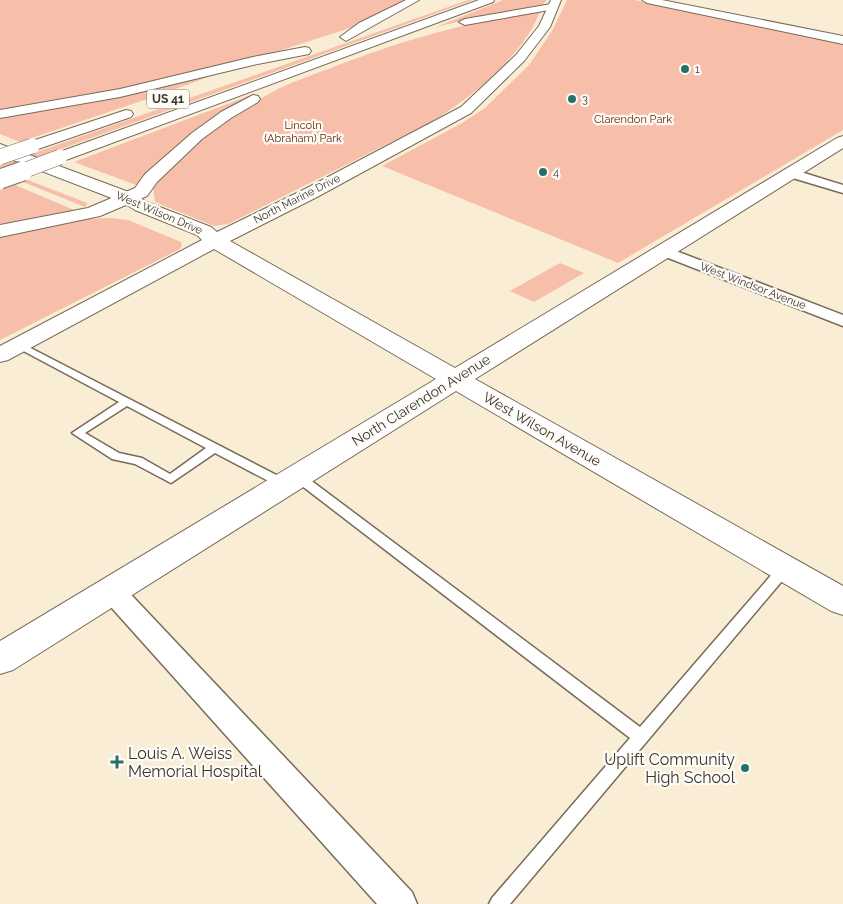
<svg xmlns="http://www.w3.org/2000/svg" width="843" height="904" font-family="Raleway,sans-serif">
<style>
.green{fill:#f7bea9}
.lines{fill:none;stroke-linecap:round;stroke-linejoin:round}
.service-casing{stroke:#766b56;stroke-width:3}
.minor-casing{stroke:#766b56;stroke-width:3}
.tertiary-casing{stroke:#766b56;stroke-width:2}
.secondary-casing{stroke:#766b56;stroke-width:2}
.motorway-casing{stroke:#766b56;stroke-width:2}
.service{fill:#fff;fill-rule:evenodd}
.minor{fill:#fff;fill-rule:evenodd}
.tertiary{fill:#fff;fill-rule:evenodd}
.secondary{fill:#fff;fill-rule:evenodd}
.motorway{fill:#fff;fill-rule:evenodd}
.motorway-bridge-far1-casing{stroke:#766b56;stroke-width:16;stroke-linecap:butt}
.motorway-bridge-casing{stroke:#766b56;stroke-width:21;stroke-linecap:butt}
.motorway-bridge-far1{stroke:#fff;stroke-width:15}
.motorway-bridge{stroke:#fff;stroke-width:19}
.poi-dot{fill:#277069;stroke:#fefcf7;stroke-width:2}
.labels{text-anchor:middle;dominant-baseline:central;stroke-width:4.5;stroke-linejoin:round;paint-order:stroke}
.far-poi-label{font-size:11px;fill:#3a352c;stroke:#fefcf7;text-anchor:start}
.far-park-label{font-size:11px;fill:#6b2305;stroke:#fefcf7}
.far-street-label{font-size:11px;fill:#3a352c;stroke:#fefcf7}
.shield{fill:#fefcf7;stroke:#757169;stroke-width:1}
.shield-label{font-size:12px;font-weight:bold;fill:#3a352c}
.street-label{font-size:14px;fill:#3a352c;stroke:#fefcf7}
.near-poi-label{font-size:16px;fill:#3a352c;stroke:#fefcf7;text-anchor:start}
</style>
<rect width="100%" height="100%" fill="#faedd6"/>
<g class="green">
<polygon points="0,0 409,0 356,26 254,59 127,89 0,112"/>
<polygon points="468,0 473,0 0,171 0,165"/>
<polygon points="503,0 547,0 542,5 533,8 487,15 436,27"/>
<polygon points="567,0 634,0 843,43 843,130 618,263 382,166 462,123 485,108 529,65 552,31"/>
<path d="M540 11C526 53 468 101 431 122L228 224 214 226 155 202 153 188C185 147 233 113 278 89 301 78 326 70 349 61 413 37 473 21 540 11Z"/>
<polygon points="205,76 208,77 162,94 20,142 0,134 0,117"/>
<path d="M254 94H256C212 119 172 150 136 185L74 162Z"/>
<polygon points="28,180 87,203 87,205 85,207 23,182"/>
<polygon points="15,185 77,211 0,228 0,190"/>
<polygon points="110,218 128,220 181,242 182,245 180,249 0,340 0,236 82,219"/>
<polygon points="560,263 584,273 534,302 510,291"/>
</g>
<g class="lines">
<g class="service-casing">
<g id="service">
<path d="M19 342 288 481 290 484 284 488 280 487 215 453 171 483 135 464 112 459 72 433 119 402 16 347 14 345ZM127 406 206 448 170 474 142 458 119 453 85 433Z"/>
<polygon points="297,472 301,473 640,727 780,565 785,564 790,565 792,569 510,904 489,904 492,898 630,738 293,479 291,476 293,473"/>
</g>
</g>
<g class="minor-casing">
<g id="minor">
<polygon points="791,169 843,185 843,193 786,176 784,173"/>
<polygon points="663,246 843,315 843,326 658,254 655,251 658,248"/>
<polygon points="111,580 120,583 412,892 417,904 377,904 102,597 98,590 102,583"/>
</g>
</g>
<g class="tertiary-casing">
<polygon id="tertiary" points="551,0 561,0 550,27 524,61 471,113 317,197 230,241 455,368 837,138 843,136 843,148 475,379 843,586 843,615 831,611 456,391 13,670 0,674 0,641 436,379 214,249 8,360 0,362 0,346 202,240 197,235 135,210 122,202 0,155 0,144 134,194 147,202 211,227 217,232 305,189 461,107 516,55 539,26"/>
</g>
<g class="secondary-casing">
<polygon id="secondary" points="642,0 662,0 843,36 843,44 647,3"/>
</g>
<g class="motorway-casing">
<g id="motorway">
<polygon points="406,0 419,0 346,41 340,37 359,23"/>
<polygon points="479,0 494,0 493,2 66,160 54,160 52,157 54,154"/>
<polygon points="551,4 555,5 556,7 555,9 465,25 459,22 465,19"/>
<polygon points="305,47 309,48 311,51 309,54 253,65 120,97 0,118 0,110 120,89 253,57"/>
<polygon points="253,95 258,96 260,99 258,102 231,118 202,139 157,182 147,196 100,216 0,237 0,225 88,208 135,188 145,174 192,133 221,112"/>
<polygon points="126,110 131,111 133,114 131,117 38,149 26,149 24,146 26,143"/>
</g>
</g>
<use href="#service" class="service"/>
<use href="#minor" class="minor"/>
<use href="#tertiary" class="tertiary"/>
<use href="#secondary" class="secondary"/>
<use href="#motorway" class="motorway"/>
<g class="motorway-bridge-far1-casing">
<g id="motorway-bridge-far1">
<polyline points="0,157 32,146"/>
<polyline points="20,172 60,157"/>
</g>
</g>
<g class="motorway-bridge-casing">
<polyline id="motorway-bridge" points="0,179 23,171"/>
</g>
<use href="#motorway-bridge-far1" class="motorway-bridge-far1"/>
<use href="#motorway-bridge" class="motorway-bridge"/>
</g>
<g class="poi-dot">
<circle cx="685" cy="69" r="5"/>
<circle cx="572" cy="99" r="5"/>
<circle cx="543" cy="172" r="5"/>
<path d="M114.5 754.5h5v5h5v5h-5v5h-5v-5h-5v-5h5z"/>
<circle cx="745" cy="768" r="5"/>
</g>
<g class="labels">
<g class="far-poi-label">
<text x="695" y="69">1</text>
<text x="582" y="99">3</text>
<text x="553" y="172">4</text>
</g>
<g class="far-park-label">
<text x="633" y="119">Clarendon Park</text>
<text x="303" y="125">Lincoln<tspan x="303" dy="13">(Abraham) Park</tspan></text>
</g>
<g class="far-street-label">
<text transform="translate(297 199) rotate(-27)">North Marine Drive</text>
<text transform="translate(159 213) rotate(23)">West Wilson Drive</text>
<text transform="translate(753 286) rotate(21)">West Windsor Avenue</text>
</g>
<rect class="shield" x="147" y="89.5" width="42" height="19" rx="4"/>
<g class="shield-label">
<text x="168" y="99">US 41</text>
</g>
<g class="street-label">
<text transform="translate(421 400) rotate(-32)">North Clarendon Avenue</text>
<text transform="translate(542 429) rotate(30)">West Wilson Avenue</text>
</g>
<g class="near-poi-label">
<text x="128" y="753">Louis A. Weiss<tspan x="128" dy="18">Memorial Hospital</tspan></text>
<text x="735" y="759" text-anchor="end">Uplift Community<tspan x="735" dy="18">High School</tspan></text>
</g>
</g>
</svg>
